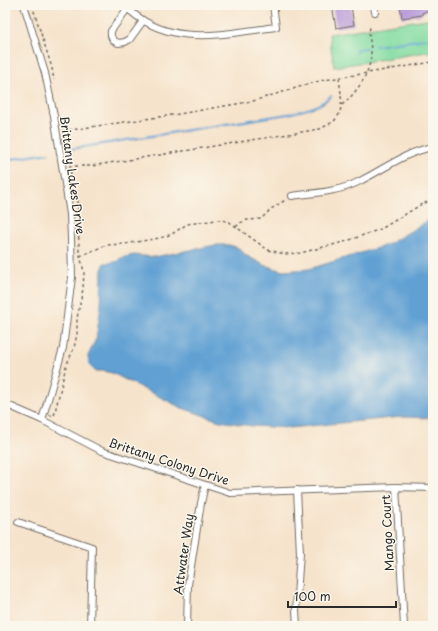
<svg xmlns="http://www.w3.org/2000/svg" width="438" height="631" font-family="'Playpen Sans',sans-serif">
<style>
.green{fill:#81dba0;stroke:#568366}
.water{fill:#61a0d3;stroke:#46667f}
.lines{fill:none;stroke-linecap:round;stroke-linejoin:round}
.stream{stroke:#61a0d3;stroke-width:2}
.building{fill:#b597d9}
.minor-casing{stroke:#726b63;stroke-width:8}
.path{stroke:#726b63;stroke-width:1.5;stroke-dasharray:3 3;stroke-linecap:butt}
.minor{stroke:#fff;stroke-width:6}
.labels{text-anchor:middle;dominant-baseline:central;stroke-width:3;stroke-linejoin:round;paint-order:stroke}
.street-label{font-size:12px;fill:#2b2b2b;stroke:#fbf7ec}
</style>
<rect width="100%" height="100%" fill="#fbf7ec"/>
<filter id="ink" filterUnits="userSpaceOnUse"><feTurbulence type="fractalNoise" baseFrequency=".025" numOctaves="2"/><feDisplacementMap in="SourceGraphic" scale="8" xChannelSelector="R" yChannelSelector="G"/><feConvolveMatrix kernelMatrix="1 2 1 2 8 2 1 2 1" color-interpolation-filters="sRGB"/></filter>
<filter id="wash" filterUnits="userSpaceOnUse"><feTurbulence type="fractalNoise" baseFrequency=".012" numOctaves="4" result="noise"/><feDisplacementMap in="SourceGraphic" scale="16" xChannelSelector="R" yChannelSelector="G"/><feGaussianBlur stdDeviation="0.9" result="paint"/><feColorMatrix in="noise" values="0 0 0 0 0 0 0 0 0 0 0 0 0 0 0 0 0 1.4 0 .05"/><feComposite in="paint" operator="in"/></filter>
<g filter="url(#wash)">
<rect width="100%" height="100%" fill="#f6e3cb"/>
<polygon class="green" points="433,18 433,51 334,67 329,34"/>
<polygon class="water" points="431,219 433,219 433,418 402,417 289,428 252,426 220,421 182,408 112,373 103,371 95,371 89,365 88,356 96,339 101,306 102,270 105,263 116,262 121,258 134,255 154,257 216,245 229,245 239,248 247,256 264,265 283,271 309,269 387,245"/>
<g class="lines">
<g class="stream">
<polyline points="375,46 433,38"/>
<polyline points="356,53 357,49 366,48"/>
<path d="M71 149 288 114C304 110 319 108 331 96"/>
<polyline points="5,160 49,153"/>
</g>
</g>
<g id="blocks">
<g class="building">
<polygon points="332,5 344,5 345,7 351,6 354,25 336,28"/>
<polygon points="400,5 433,5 433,8 422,13 422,15 402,18"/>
</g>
</g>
</g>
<g filter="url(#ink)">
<use href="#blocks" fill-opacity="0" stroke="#726b63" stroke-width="1"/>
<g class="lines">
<g class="minor-casing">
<g id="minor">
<polyline points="24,5 45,73 54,116 70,214 71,238 72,277 63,348 42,420"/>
<path d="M124 5C167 49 222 34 276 27L273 5"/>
<polyline points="374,5 375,12"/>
<path d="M127 9 111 31C110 37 113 42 119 43L125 42 130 39 143 21"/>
<path d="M292 196C313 193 338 192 358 182 383 170 405 152 433 147"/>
<polyline points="5,404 42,420 102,451 230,493 396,487 433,488"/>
<polyline points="396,487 404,626"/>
<polyline points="18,522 92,547 90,626"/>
<polyline points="187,626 188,585 201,503 205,485"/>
<polyline points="297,626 296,610 300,553 297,490"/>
</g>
</g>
<g class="path">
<polyline points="32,5 52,68 54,80"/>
<path d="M342 105C357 92 371 73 371 52 371 43 368 36 370 27"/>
<polyline points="63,131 179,114 253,101 319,81 433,62"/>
<path d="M69 166H91L320 129C325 126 330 124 334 121 346 110 340 91 339 77"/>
<polyline points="236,227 240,223 247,220 261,219 271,209 287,199"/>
<polyline points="80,256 106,245 125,244 160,238 172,234 187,224 217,220 228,221 268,250 285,254 300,253 344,242 381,229 422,204 433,200"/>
<polyline points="49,415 54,416 66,366 74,348 77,334 77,318 83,289 84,272 79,251 78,201 70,170"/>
</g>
<use href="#minor" class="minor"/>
</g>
</g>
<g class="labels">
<g class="street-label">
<text transform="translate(73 175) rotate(82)">Brittany Lakes Drive</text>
<text transform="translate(169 461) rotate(18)">Brittany Colony Drive</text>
<text transform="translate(387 533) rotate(-93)">Mango Court</text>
<text transform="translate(183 554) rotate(-82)">Attwater Way</text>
</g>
</g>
<rect width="438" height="631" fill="none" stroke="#fbf7ec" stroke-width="20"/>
<path d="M288 601v6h108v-6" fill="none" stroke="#2b2b2b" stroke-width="2"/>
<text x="294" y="601" font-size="12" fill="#2b2b2b" stroke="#fbf7ec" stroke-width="3" paint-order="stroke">100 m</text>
</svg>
